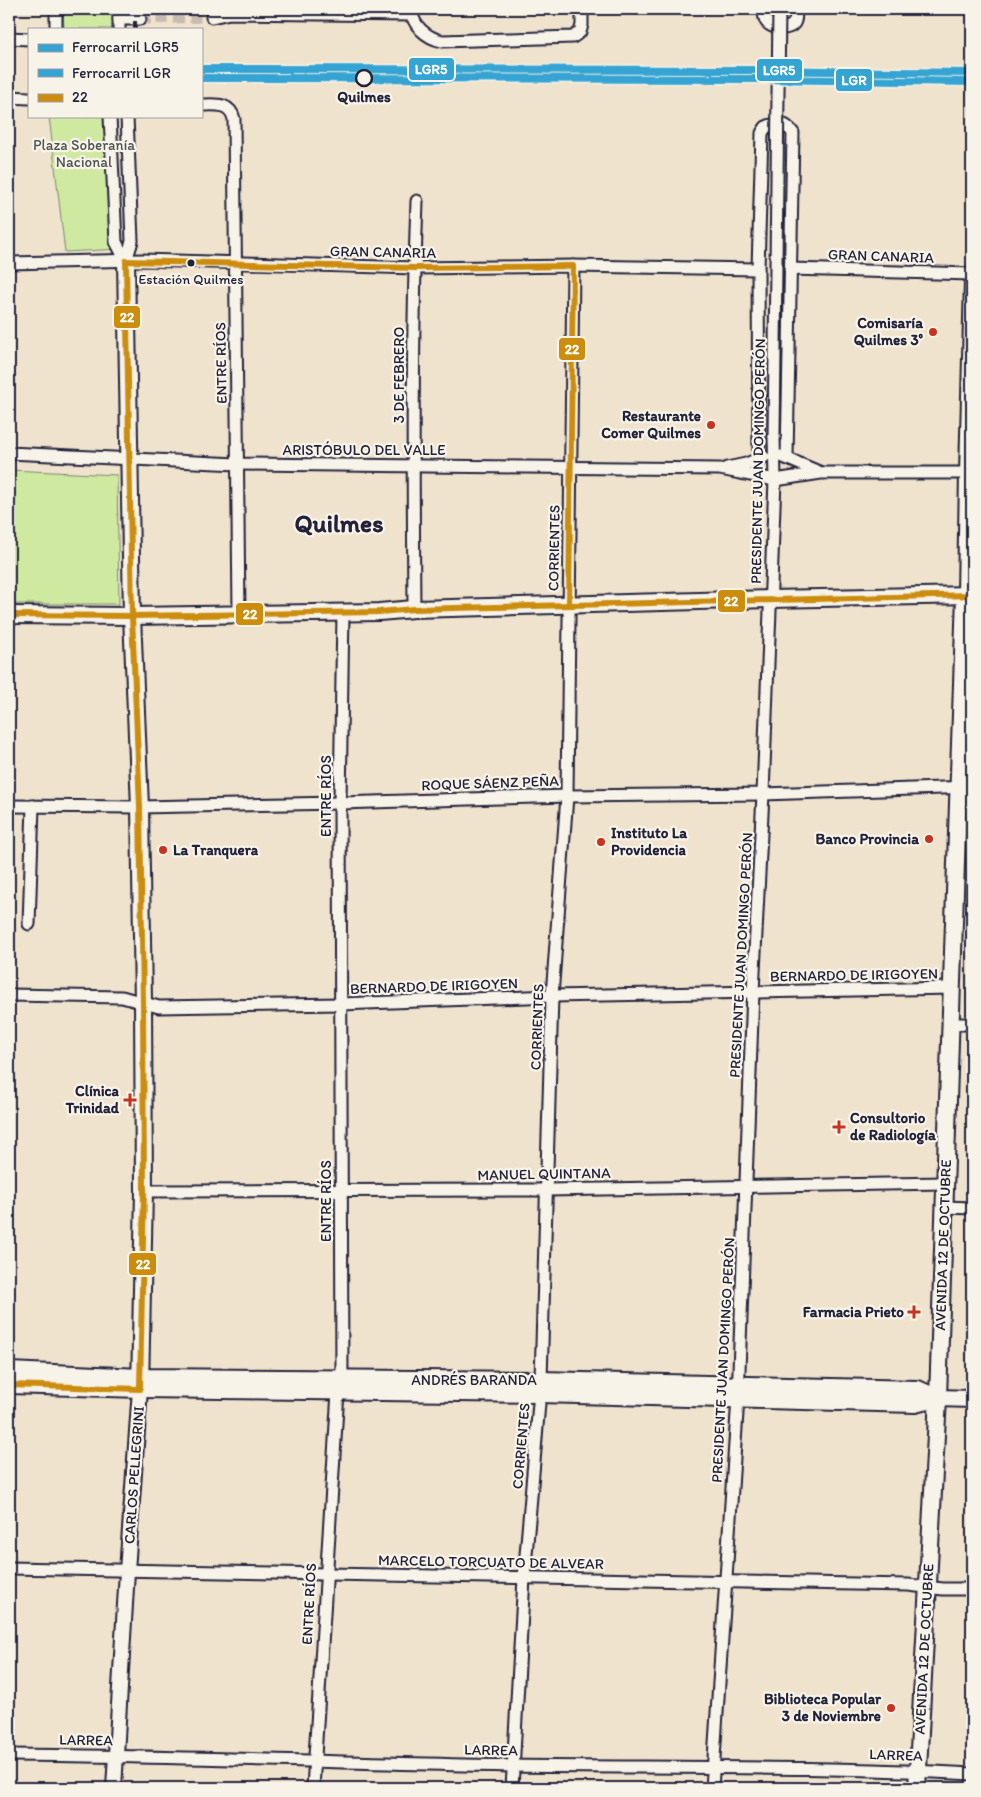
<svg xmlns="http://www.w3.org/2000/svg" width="981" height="1797" font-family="Itim,sans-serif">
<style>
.green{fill:#cfeaa0;stroke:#78866e}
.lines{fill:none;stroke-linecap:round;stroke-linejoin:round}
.minor-tunnel{stroke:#c7bcb1;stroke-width:11;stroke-dasharray:11 5.5;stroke-linecap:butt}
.minor-casing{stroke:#22223b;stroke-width:15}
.tertiary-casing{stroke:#22223b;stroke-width:18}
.secondary-casing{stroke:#22223b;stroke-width:20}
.minor{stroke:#f7f3e8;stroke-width:11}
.tertiary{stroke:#f7f3e8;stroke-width:14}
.secondary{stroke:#f7f3e8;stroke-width:16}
.rail{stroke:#22223b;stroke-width:4;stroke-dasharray:8 4;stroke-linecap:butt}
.minor-bridge-casing{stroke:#22223b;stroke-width:15;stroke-linecap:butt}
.minor-bridge{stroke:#f7f3e8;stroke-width:11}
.bus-1-casing{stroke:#f7f3e8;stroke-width:10}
.bus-1{stroke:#cc8c0c;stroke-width:6}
.rail-1-casing{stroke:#f7f3e8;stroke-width:11}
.rail-2-casing{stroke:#f7f3e8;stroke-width:11}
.rail-1{stroke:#34a4d2;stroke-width:8}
.rail-2{stroke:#34a4d2;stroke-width:8}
.stop-dot{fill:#f7f3e8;stroke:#22223b;stroke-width:2.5}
.bus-dot{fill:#22223b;stroke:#f7f3e8;stroke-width:2}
.poi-dot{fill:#c8321e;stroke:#f7f3e8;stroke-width:2}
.labels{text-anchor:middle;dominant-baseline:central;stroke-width:4.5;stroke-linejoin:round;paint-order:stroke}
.bus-label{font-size:14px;fill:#22223b;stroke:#f7f3e8}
.stop-label{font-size:15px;font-weight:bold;fill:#22223b;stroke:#f7f3e8}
.park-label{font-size:15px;fill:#4d5454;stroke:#f7f3e8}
.street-label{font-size:15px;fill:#22223b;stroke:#f7f3e8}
.poi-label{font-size:15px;font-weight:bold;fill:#22223b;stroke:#f7f3e8;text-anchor:end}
.town-label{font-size:25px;font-weight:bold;fill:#22223b;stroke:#f7f3e8}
.line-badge{stroke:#f7f3e8;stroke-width:2}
.badge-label{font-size:14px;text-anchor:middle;font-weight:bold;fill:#fff}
</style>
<rect width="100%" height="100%" fill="#f0e3ce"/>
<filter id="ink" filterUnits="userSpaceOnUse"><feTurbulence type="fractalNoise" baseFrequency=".02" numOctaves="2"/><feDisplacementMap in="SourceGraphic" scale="10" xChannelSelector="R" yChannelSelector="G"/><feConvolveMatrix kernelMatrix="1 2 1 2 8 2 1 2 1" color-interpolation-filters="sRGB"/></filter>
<g filter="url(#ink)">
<g class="green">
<polygon points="63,9 114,9 114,29 64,29"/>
<polygon points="49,116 111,116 121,249 65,252"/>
<polygon points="9,470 117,475 119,604 9,604"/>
</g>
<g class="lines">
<polyline class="minor-tunnel" points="140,19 212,17"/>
<g class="minor-casing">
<g id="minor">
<polyline points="56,9 56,29"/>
<path d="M412 9C411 25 427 38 442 41L573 37 580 32 582 25V9"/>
<path d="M764 9C764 13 764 17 766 21 771 29 791 32 795 21 796 18 796 12 795 9"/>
<polyline points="212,17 230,13 412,15"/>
<polyline points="119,19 140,19"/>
<polyline points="119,29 119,9"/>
<polyline points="9,38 29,39"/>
<polyline points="9,97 29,98"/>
<path d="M201 105C215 105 230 102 234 119L239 615"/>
<polyline points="110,116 116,242 126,261"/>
<polyline points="126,261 132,241 127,116"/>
<polyline points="9,263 142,260 415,268 573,266 758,269"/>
<polyline points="790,269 972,274"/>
<polyline points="9,453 237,464 720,469 775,480 821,473 967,473"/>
<polyline points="781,456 819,472"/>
<path d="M759 460 758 269 762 133 766 127C778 122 785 122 793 133L787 458"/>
<polyline points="727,468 746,464 764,457"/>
<path d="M414 609C413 473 412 337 417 201"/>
<polyline points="9,806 140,807 340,803 567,796 763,794 972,787"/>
<polyline points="29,924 33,806"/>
<polyline points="9,995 122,997 159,1007 341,1004 552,996 952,988"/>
<polyline points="951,1024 972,1024"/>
<polyline points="144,1191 547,1190 945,1183"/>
<polyline points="944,1207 972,1208"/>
<polyline points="9,1568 908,1585 943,1589 972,1589"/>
<path d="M9 1755C177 1756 344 1763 512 1766 666 1768 819 1766 972 1774"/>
<polyline points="313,1788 338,1392 342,1379 340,803 343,612"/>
<polyline points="512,1788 524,1578 541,1380 552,996 567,796 573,266"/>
<polyline points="712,1788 738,1398 753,992 763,794 775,480 774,436"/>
</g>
</g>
<g class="tertiary-casing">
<g id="tertiary">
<polyline points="965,595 967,473 972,281"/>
<polyline points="114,1788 127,1571 140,1389"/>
</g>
</g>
<g class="secondary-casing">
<g id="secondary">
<polyline points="126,261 132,616 140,807 143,1003 144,1191 140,1389"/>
<polyline points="9,615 132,616 379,612 414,609 770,599 972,595"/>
<polyline points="9,1371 141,1377 541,1380 918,1389 938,1398"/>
<polyline points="9,1385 140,1389 540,1394 915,1404 938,1398 972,1399"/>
<polyline points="917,1788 938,1398 965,595"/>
</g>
</g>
<use href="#minor" class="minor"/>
<use href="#tertiary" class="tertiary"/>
<use href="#secondary" class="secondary"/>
<polyline class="rail" points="135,29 135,19"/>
<g class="minor-bridge-casing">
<polyline id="minor-bridge" points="774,436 779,9"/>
</g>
<use href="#minor-bridge" class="minor-bridge"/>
<g class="bus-1-casing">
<g id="bus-1">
<polyline points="9,615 132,616 379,612 414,609 972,595"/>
<polyline points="9,1385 140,1389 144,1191 143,1003 140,807 132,616 126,261 415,268 573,266 569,605"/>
</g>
</g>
<use href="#bus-1" class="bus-1"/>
<g class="rail-1-casing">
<polyline id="rail-1" points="201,69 755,70 972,73"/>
</g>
<g class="rail-2-casing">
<polyline id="rail-2" points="201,78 755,79 972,82"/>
</g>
<use href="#rail-1" class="rail-1"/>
<use href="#rail-2" class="rail-2"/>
</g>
</g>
<circle class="stop-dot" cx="364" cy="78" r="8"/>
<circle class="bus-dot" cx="191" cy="263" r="4.5"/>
<g class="poi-dot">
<circle cx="933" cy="332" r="5"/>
<circle cx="711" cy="425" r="5"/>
<circle cx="929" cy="839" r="5"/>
<circle cx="601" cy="842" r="5"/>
<circle cx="163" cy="850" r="5"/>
<path d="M127.5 1092.5h5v5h5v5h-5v5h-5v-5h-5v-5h5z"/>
<path d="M836.5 1119.5h5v5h5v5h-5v5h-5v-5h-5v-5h5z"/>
<path d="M911.5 1304.5h5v5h5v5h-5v5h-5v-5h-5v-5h5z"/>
<circle cx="891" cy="1708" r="5"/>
</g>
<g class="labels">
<g class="bus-label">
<text x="191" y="279">Estación Quilmes</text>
</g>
<g class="stop-label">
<text x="364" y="97">Quilmes</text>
</g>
<g class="park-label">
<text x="84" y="145">Plaza Soberanía<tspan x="84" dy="17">Nacional</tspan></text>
</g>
<g class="street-label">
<text transform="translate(383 252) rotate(1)">GRAN CANARIA</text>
<text transform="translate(881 256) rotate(2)">GRAN CANARIA</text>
<text transform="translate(221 363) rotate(-91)">ENTRE RÍOS</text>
<text transform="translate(399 375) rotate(-90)">3 DE FEBRERO</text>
<text x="364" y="450">ARISTÓBULO DEL VALLE</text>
<text transform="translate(758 461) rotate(-89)">PRESIDENTE JUAN DOMINGO PERÓN</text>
<text transform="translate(554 548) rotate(-89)">CORRIENTES</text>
<text transform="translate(490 783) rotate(-2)">ROQUE SÁENZ PEÑA</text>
<text transform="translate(326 796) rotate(-90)">ENTRE RÍOS</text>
<text transform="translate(741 955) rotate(-87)">PRESIDENTE JUAN DOMINGO PERÓN</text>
<text transform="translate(854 975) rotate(-1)">BERNARDO DE IRIGOYEN</text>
<text transform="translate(434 986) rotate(-2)">BERNARDO DE IRIGOYEN</text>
<text transform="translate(537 1027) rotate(-88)">CORRIENTES</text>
<text transform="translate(544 1174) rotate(-1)">MANUEL QUINTANA</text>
<text transform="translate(326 1201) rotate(-90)">ENTRE RÍOS</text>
<text transform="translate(943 1245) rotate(-88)">AVENIDA 12 DE OCTUBRE</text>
<text transform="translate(723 1360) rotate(-87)">PRESIDENTE JUAN DOMINGO PERÓN</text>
<text x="474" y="1380">ANDRÉS BARANDA</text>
<text transform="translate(521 1446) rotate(-85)">CORRIENTES</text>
<text transform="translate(134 1475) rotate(-86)">CARLOS PELLEGRINI</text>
<text transform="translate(491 1562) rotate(1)">MARCELO TORCUATO DE ALVEAR</text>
<text transform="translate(309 1604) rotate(-87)">ENTRE RÍOS</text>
<text transform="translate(924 1649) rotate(-87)">AVENIDA 12 DE OCTUBRE</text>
<text transform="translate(86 1740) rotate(1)">LARREA</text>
<text transform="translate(491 1750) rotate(1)">LARREA</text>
<text transform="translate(896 1755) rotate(2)">LARREA</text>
</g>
<g class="poi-label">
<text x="923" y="323">Comisaría<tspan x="923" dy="17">Quilmes 3°</tspan></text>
<text x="701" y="416">Restaurante<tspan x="701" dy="17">Comer Quilmes</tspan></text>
<text x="611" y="833" text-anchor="start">Instituto La<tspan x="611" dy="17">Providencia</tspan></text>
<text x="919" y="839">Banco Provincia</text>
<text x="173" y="850" text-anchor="start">La Tranquera</text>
<text x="119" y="1091">Clínica<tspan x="119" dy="17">Trinidad</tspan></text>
<text x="850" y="1118" text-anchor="start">Consultorio<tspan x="850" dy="17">de Radiología</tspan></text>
<text x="904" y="1312">Farmacia Prieto</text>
<text x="881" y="1699">Biblioteca Popular<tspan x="881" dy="17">3 de Noviembre</tspan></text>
</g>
<g class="town-label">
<text x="339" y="523">Quilmes</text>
</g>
</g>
<g class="line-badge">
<rect x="408" y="57" width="47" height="24" rx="5" fill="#34a4d2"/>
<rect x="756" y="58" width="47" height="24" rx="5" fill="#34a4d2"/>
<rect x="835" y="68" width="38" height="24" rx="5" fill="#34a4d2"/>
<rect x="113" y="305" width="28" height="24" rx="5" fill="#cc8c0c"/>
<rect x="558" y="337" width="28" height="24" rx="5" fill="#cc8c0c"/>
<rect x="717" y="589" width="29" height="24" rx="5" fill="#cc8c0c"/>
<rect x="235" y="602" width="29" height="24" rx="5" fill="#cc8c0c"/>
<rect x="128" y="1252" width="29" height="24" rx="5" fill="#cc8c0c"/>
</g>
<g class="badge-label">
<text x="431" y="74">LGR5</text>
<text x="779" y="75">LGR5</text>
<text x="854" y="85">LGR</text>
<text x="127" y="322">22</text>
<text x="572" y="354">22</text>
<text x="731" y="606">22</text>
<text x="250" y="619">22</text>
<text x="143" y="1269">22</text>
</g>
<rect width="981" height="1797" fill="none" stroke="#f7f3e8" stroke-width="30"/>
<rect x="15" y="15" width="951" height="1767" fill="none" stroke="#22223b" stroke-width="2" filter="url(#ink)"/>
<rect x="28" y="28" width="175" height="90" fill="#f7f3e8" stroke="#a29fa3"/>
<rect x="38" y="44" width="25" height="8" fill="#34a4d2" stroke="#a29fa3"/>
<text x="72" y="52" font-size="15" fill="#22223b">Ferrocarril LGR5</text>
<rect x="38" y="69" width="25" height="8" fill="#34a4d2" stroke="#a29fa3"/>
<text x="72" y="78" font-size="15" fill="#22223b">Ferrocarril LGR</text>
<rect x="38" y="94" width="25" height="8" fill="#cc8c0c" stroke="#a29fa3"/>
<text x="72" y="102" font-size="15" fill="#22223b">22</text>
</svg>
